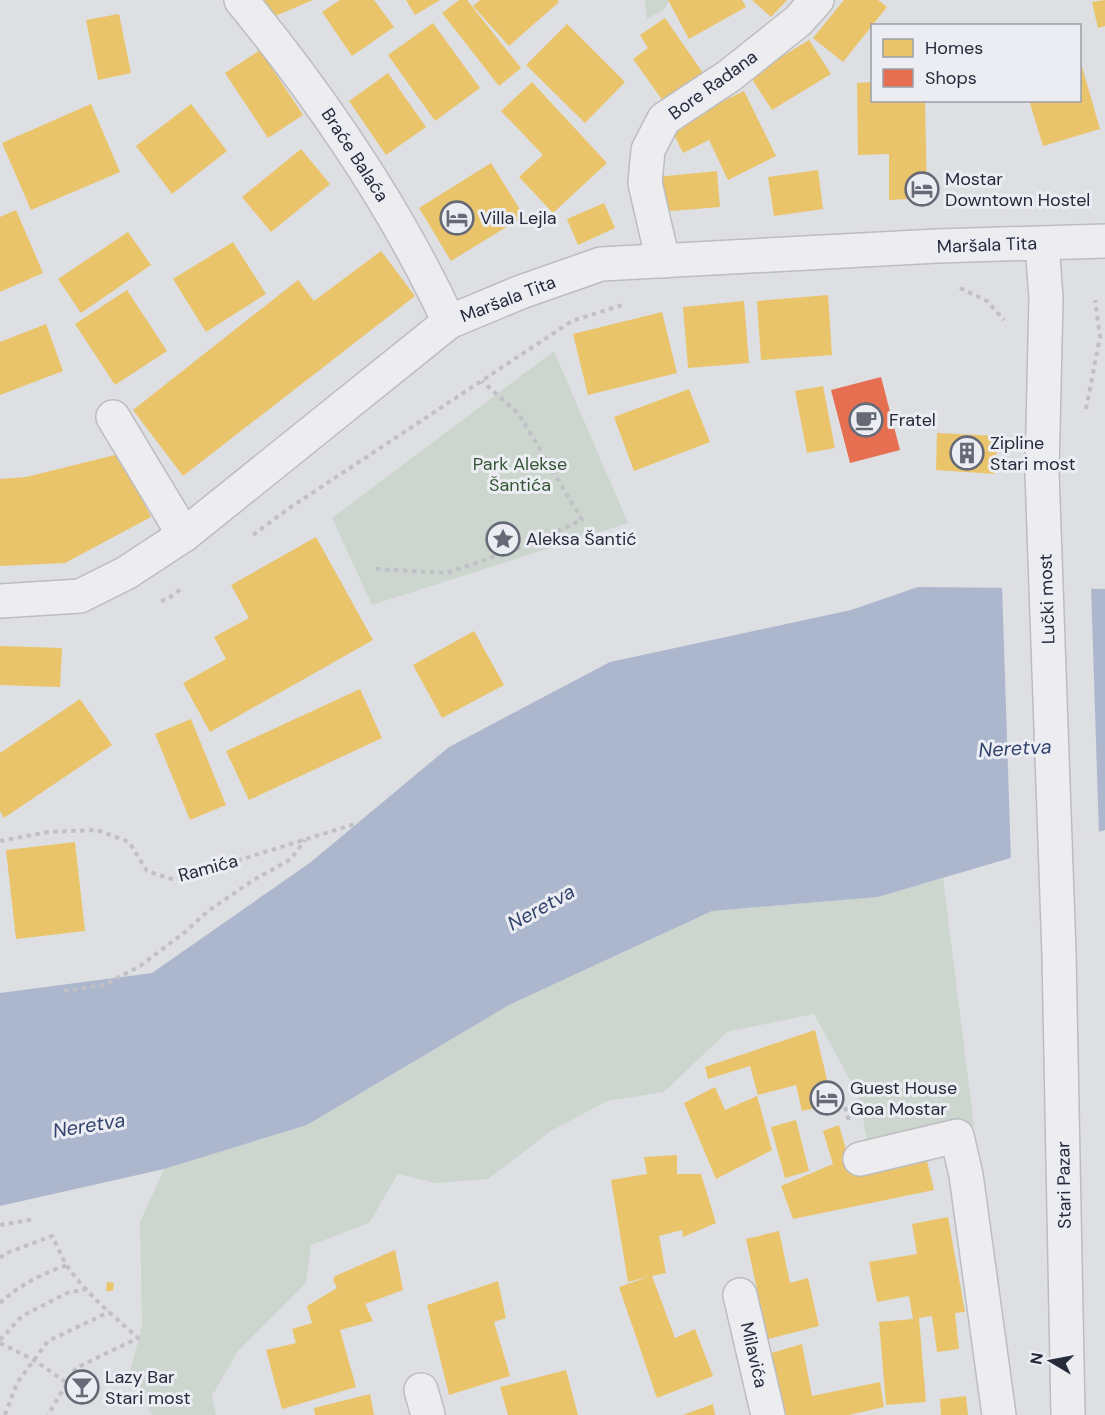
<svg xmlns="http://www.w3.org/2000/svg" width="1105" height="1415" font-family="'DM Sans',sans-serif">
<style>
.green{fill:#cdd6ce}
.water{fill:#acb7ce}
.pier{fill:#dedfe3}
.homes{fill:#e9c46a}
.shops{fill:#e76f51}
.lines{fill:none;stroke-linecap:round;stroke-linejoin:round}
.minor-casing{stroke:#bcbdc1;stroke-width:36}
.tertiary-casing{stroke:#bcbdc1;stroke-width:36}
.path{stroke:#c0c0c6;stroke-width:4;stroke-dasharray:4.5 4.5;stroke-linecap:butt}
.minor{stroke:#ededf0;stroke-width:33}
.tertiary{stroke:#ededf0;stroke-width:33}
.labels{text-anchor:middle;dominant-baseline:central;stroke-width:6;stroke-linejoin:round;paint-order:stroke}
.street-label{font-size:18px;fill:#262a3b;stroke:#ebedf3}
.poi-label{font-size:18px;fill:#262a3b;stroke:#ebedf3;text-anchor:start}
.park-label{font-size:18px;fill:#355634;stroke:#ebedf3}
.water-label{font-size:20px;font-style:italic;fill:#32436d;stroke:#ebedf3}
</style>
<rect width="100%" height="100%" fill="#dedfe3"/>
<g class="green">
<polygon points="645,0 669,0 665,9 647,19"/>
<polygon points="554,351 628,523 372,605 332,518"/>
<polygon points="943,878 974,1126 867,1139 858,1095 814,1014 727,1032 664,1092 607,1101 551,1131 488,1179 436,1183 398,1174 369,1223 311,1245 306,1283 238,1351 212,1396 216,1415 152,1415 130,1371 142,1326 140,1222 164,1169 307,1125 509,1005 712,911 878,897"/>
</g>
<polygon class="water" points="918,587 1105,589 1105,830 878,897 712,911 509,1005 307,1125 164,1169 0,1206 0,993 152,973 311,862 449,747 610,662 851,610"/>
<polygon class="pier" points="1002,585 1091,586 1099,835 1011,861"/>
<g class="homes">
<polygon points="258,0 313,0 266,20"/>
<polygon points="340,0 374,0 394,27 352,56 322,12"/>
<polygon points="406,0 440,0 415,15"/>
<polygon points="459,0 467,0 521,68 499,86 442,13"/>
<polygon points="480,0 557,0 559,2 509,46 473,6"/>
<polygon points="668,0 742,0 746,7 689,39"/>
<polygon points="752,0 787,0 771,17"/>
<polygon points="844,0 878,0 887,7 843,62 813,38"/>
<polygon points="1105,0 1105,26 1098,28 1092,2"/>
<polygon points="119,14 131,73 98,80 86,20"/>
<polygon points="665,18 703,73 663,101 633,59 648,48 640,35"/>
<polygon points="433,23 480,88 435,121 388,55"/>
<polygon points="567,24 625,82 585,123 526,65"/>
<polygon points="809,40 831,74 772,110 750,76"/>
<polygon points="260,50 303,115 268,138 225,73"/>
<polygon points="1080,60 1100,129 1043,146 1029,100 1080,100"/>
<polygon points="388,73 426,127 386,155 349,101"/>
<polygon points="532,82 607,163 553,213 519,177 543,155 501,111"/>
<polygon points="872,82 872,100 925,100 927,198 889,200 889,154 858,155 857,83"/>
<polygon points="744,91 776,156 728,180 709,140 683,153 670,127"/>
<polygon points="91,104 120,172 31,210 2,143"/>
<polygon points="191,104 227,151 172,194 136,146"/>
<polygon points="301,149 330,184 271,232 242,197"/>
<polygon points="491,163 524,216 451,261 419,208"/>
<polygon points="818,170 823,209 774,216 768,177"/>
<polygon points="717,171 720,207 659,212 656,177"/>
<polygon points="604,203 615,228 578,245 567,219"/>
<polygon points="16,210 43,273 0,292 0,217"/>
<polygon points="128,232 151,265 81,313 58,279"/>
<polygon points="233,242 266,294 206,332 173,279"/>
<polygon points="381,251 415,296 183,476 133,410 298,280 314,301"/>
<polygon points="127,290 167,351 115,385 75,324"/>
<polygon points="828,295 832,355 761,360 757,301"/>
<polygon points="744,301 749,363 688,368 683,307"/>
<polygon points="662,312 677,373 588,395 573,334"/>
<polygon points="46,324 63,371 0,395 0,342"/>
<polygon points="823,386 835,448 807,453 795,391"/>
<polygon points="689,389 710,442 634,471 614,417"/>
<polygon points="937,433 998,436 995,474 936,470"/>
<polygon points="119,454 151,517 65,563 0,566 0,479 26,477"/>
<polygon points="316,537 373,640 210,732 183,683 226,659 214,637 249,618 231,585"/>
<polygon points="474,631 504,685 442,718 413,665"/>
<polygon points="0,646 62,648 60,687 0,685"/>
<polygon points="360,689 382,738 249,800 226,751"/>
<polygon points="80,699 112,745 4,818 0,811 0,753"/>
<polygon points="191,719 226,805 190,820 155,734"/>
<polygon points="75,842 85,931 16,939 6,850"/>
<polygon points="815,1030 833,1104 802,1111 796,1085 758,1095 750,1066 708,1079 705,1067"/>
<polygon points="715,1087 725,1110 757,1096 772,1150 716,1179 684,1103"/>
<polygon points="796,1120 809,1171 785,1178 771,1127"/>
<polygon points="839,1125 852,1170 925,1153 934,1190 793,1219 781,1186 833,1164 823,1131"/>
<polygon points="677,1155 677,1174 701,1174 716,1223 683,1237 682,1230 659,1236 666,1273 652,1276 675,1338 695,1329 713,1376 657,1398 619,1287 648,1277 628,1282 611,1180 647,1174 644,1157"/>
<polygon points="948,1217 965,1312 955,1313 959,1349 937,1352 932,1316 919,1318 926,1402 886,1405 879,1322 913,1319 909,1296 877,1302 869,1262 917,1254 912,1224"/>
<polygon points="779,1231 790,1283 808,1278 819,1326 768,1339 746,1239"/>
<polygon points="395,1250 403,1290 365,1304 373,1321 340,1330 356,1387 282,1409 266,1350 296,1343 292,1329 312,1323 307,1306 337,1288 333,1280 335,1276"/>
<polygon points="498,1281 506,1318 494,1322 510,1376 449,1395 427,1305"/>
<polygon points="107,1282 114,1283 113,1291 106,1291"/>
<polygon points="802,1344 812,1396 880,1382 884,1407 849,1415 784,1415 771,1353"/>
<polygon points="566,1370 578,1415 508,1415 500,1387"/>
<polygon points="370,1394 374,1415 315,1415 314,1408"/>
<polygon points="966,1396 968,1415 941,1415 940,1399"/>
<polygon points="713,1404 715,1415 683,1415"/>
</g>
<polygon class="shops" points="881,377 900,450 850,463 831,390"/>
<g class="lines">
<g class="minor-casing">
<g id="minor">
<path d="M241 0C322 99 395 205 449 322"/>
<polyline points="663,261 645,183 648,150 664,119 729,76 798,21 817,0"/>
<polyline points="113,417 184,535"/>
<polyline points="860,1159 957,1136 966,1175 999,1415"/>
<polyline points="740,1295 768,1415"/>
<polyline points="421,1390 428,1415"/>
</g>
</g>
<g class="tertiary-casing">
<g id="tertiary">
<polyline points="1042,243 1046,298 1042,472 1059,954 1068,1415"/>
<polyline points="0,601 80,596 126,573 184,535 449,322 521,292 601,264 937,246 1105,241"/>
</g>
</g>
<g class="path">
<polyline points="960,288 987,301 1004,320"/>
<polyline points="1086,409 1100,337 1095,300"/>
<polyline points="253,535 288,509 572,321 622,305"/>
<polyline points="376,569 447,573 521,547 582,520 519,414 482,381"/>
<polyline points="161,601 168,599 182,588"/>
<polyline points="0,841 48,832 97,830 129,842 147,871 175,880 358,823"/>
<polyline points="64,991 104,985 140,966 185,932 208,911 252,881 291,859 305,840"/>
<polyline points="845,1107 849,1121"/>
<polyline points="0,1225 35,1219"/>
<path d="M0 1258 4 1254 52 1236C57 1245 61 1256 67 1266 86 1293 113 1316 138 1338L76 1368 48 1415"/>
<path d="M0 1303C18 1286 43 1273 67 1265"/>
<polyline points="0,1340 22,1316 67,1293 87,1289"/>
<polyline points="0,1343 34,1360 67,1383"/>
<polyline points="5,1415 17,1383 48,1341 109,1312"/>
</g>
<use href="#minor" class="minor"/>
<use href="#tertiary" class="tertiary"/>
</g>
<defs>
<g id="hotel-ring" transform="scale(1.725)"><circle r="9.5" fill="#ebedf3" stroke="#666976" stroke-width="1.5"/><path d="M-6-4.5h1.5V1H6V5H4.5V3h-9V5H-6ZM-4 0a1.8 1.8 0 1 1 3.6 0ZM.5 0V-2.5h3Q6-2.5 6 0Z" fill="#666976"/></g>
<g id="cafe-ring" transform="scale(1.725)"><circle r="9.5" fill="#ebedf3" stroke="#666976" stroke-width="1.5"/><path d="M-5.5-4.5H6V0H3Q3 3.5 0 3.5H-2.5Q-5.5 3.5-5.5 0ZM3-3.2v2h1.7v-2ZM-6 4.5H4V6H-6Z" fill="#666976"/></g>
<g id="building-ring" transform="scale(1.725)"><circle r="9.5" fill="#ebedf3" stroke="#666976" stroke-width="1.5"/><path d="M-4-6H4V6H1V3H-1V6H-4ZM-2.5-4.3h1.7v1.8h-1.7ZM.8-4.3h1.7v1.8H.8ZM-2.5-1h1.7V.8h-1.7ZM.8-1h1.7V.8H.8Z" fill="#666976"/></g>
<g id="sight-ring" transform="scale(1.725)"><circle r="9.5" fill="#ebedf3" stroke="#666976" stroke-width="1.5"/><path d="M0-6L1.8-2.2L6-1.7L2.9 1.2L3.7 5.4L0 3.3L-3.7 5.4L-2.9 1.2L-6-1.7L-1.8-2.2Z" fill="#666976"/></g>
<g id="bar-ring" transform="scale(1.725)"><circle r="9.5" fill="#ebedf3" stroke="#666976" stroke-width="1.5"/><path d="M-6-5H6L.8 .8V4.5H3.5V6h-7V4.5H-.8V.8Z" fill="#666976"/></g>
</defs>
<g fill-rule="evenodd">
<use href="#hotel-ring" x="922" y="189"/>
<use href="#hotel-ring" x="457" y="218"/>
<use href="#cafe-ring" x="866" y="420"/>
<use href="#building-ring" x="967" y="453"/>
<use href="#sight-ring" x="503" y="539"/>
<use href="#hotel-ring" x="827" y="1098"/>
<use href="#bar-ring" x="82" y="1387"/>
</g>
<g class="labels">
<g class="street-label">
<text transform="translate(713 85) rotate(-36)">Bore Radana</text>
<text transform="translate(355 155) rotate(57)">Braće Balaća</text>
<text transform="translate(987 245) rotate(-2)">Maršala Tita</text>
<text transform="translate(508 299) rotate(-21)">Maršala Tita</text>
<text transform="translate(1047 599) rotate(-92)">Lučki most</text>
<text transform="translate(208 868) rotate(-15)">Ramića</text>
<text transform="translate(1064 1185) rotate(-91)">Stari Pazar</text>
<text transform="translate(754 1355) rotate(77)">Milavića</text>
</g>
<g class="poi-label">
<text x="945" y="179">Mostar<tspan x="945" dy="21">Downtown Hostel</tspan></text>
<text x="480" y="218">Villa Lejla</text>
<text x="889" y="420">Fratel</text>
<text x="990" y="443">Zipline<tspan x="990" dy="21">Stari most</tspan></text>
<text x="526" y="539">Aleksa Šantić</text>
<text x="850" y="1088">Guest House<tspan x="850" dy="21">Goa Mostar</tspan></text>
<text x="105" y="1377">Lazy Bar<tspan x="105" dy="21">Stari most</tspan></text>
</g>
<g class="park-label">
<text x="520" y="464">Park Alekse<tspan x="520" dy="21">Šantića</tspan></text>
</g>
<g class="water-label">
<text transform="translate(1015 748) rotate(-3)">Neretva</text>
<text transform="translate(541 907) rotate(-29)">Neretva</text>
<text transform="translate(89 1125) rotate(-9)">Neretva</text>
</g>
</g>
<rect x="871" y="24" width="210" height="78" fill="#ebedf3" stroke="#9c9fa9" stroke-width="1.5"/>
<rect x="883" y="39" width="30" height="18" fill="#e9c46a" stroke="#9c9fa9" stroke-width="1.5"/>
<text x="925" y="54" font-size="18" fill="#262a3b">Homes</text>
<rect x="883" y="69" width="30" height="18" fill="#e76f51" stroke="#9c9fa9" stroke-width="1.5"/>
<text x="925" y="84" font-size="18" fill="#262a3b">Shops</text>
<g transform="translate(1051 1361) rotate(280)" stroke="#ebedf3" stroke-width="4.5" paint-order="stroke">
<path d="M0-4.5L10 22L0 15L-10 22Z" fill="#262a3b"/>
<text y="-9" font-size="16" font-weight="bold" text-anchor="middle" fill="#262a3b">N</text>
</g>
</svg>
